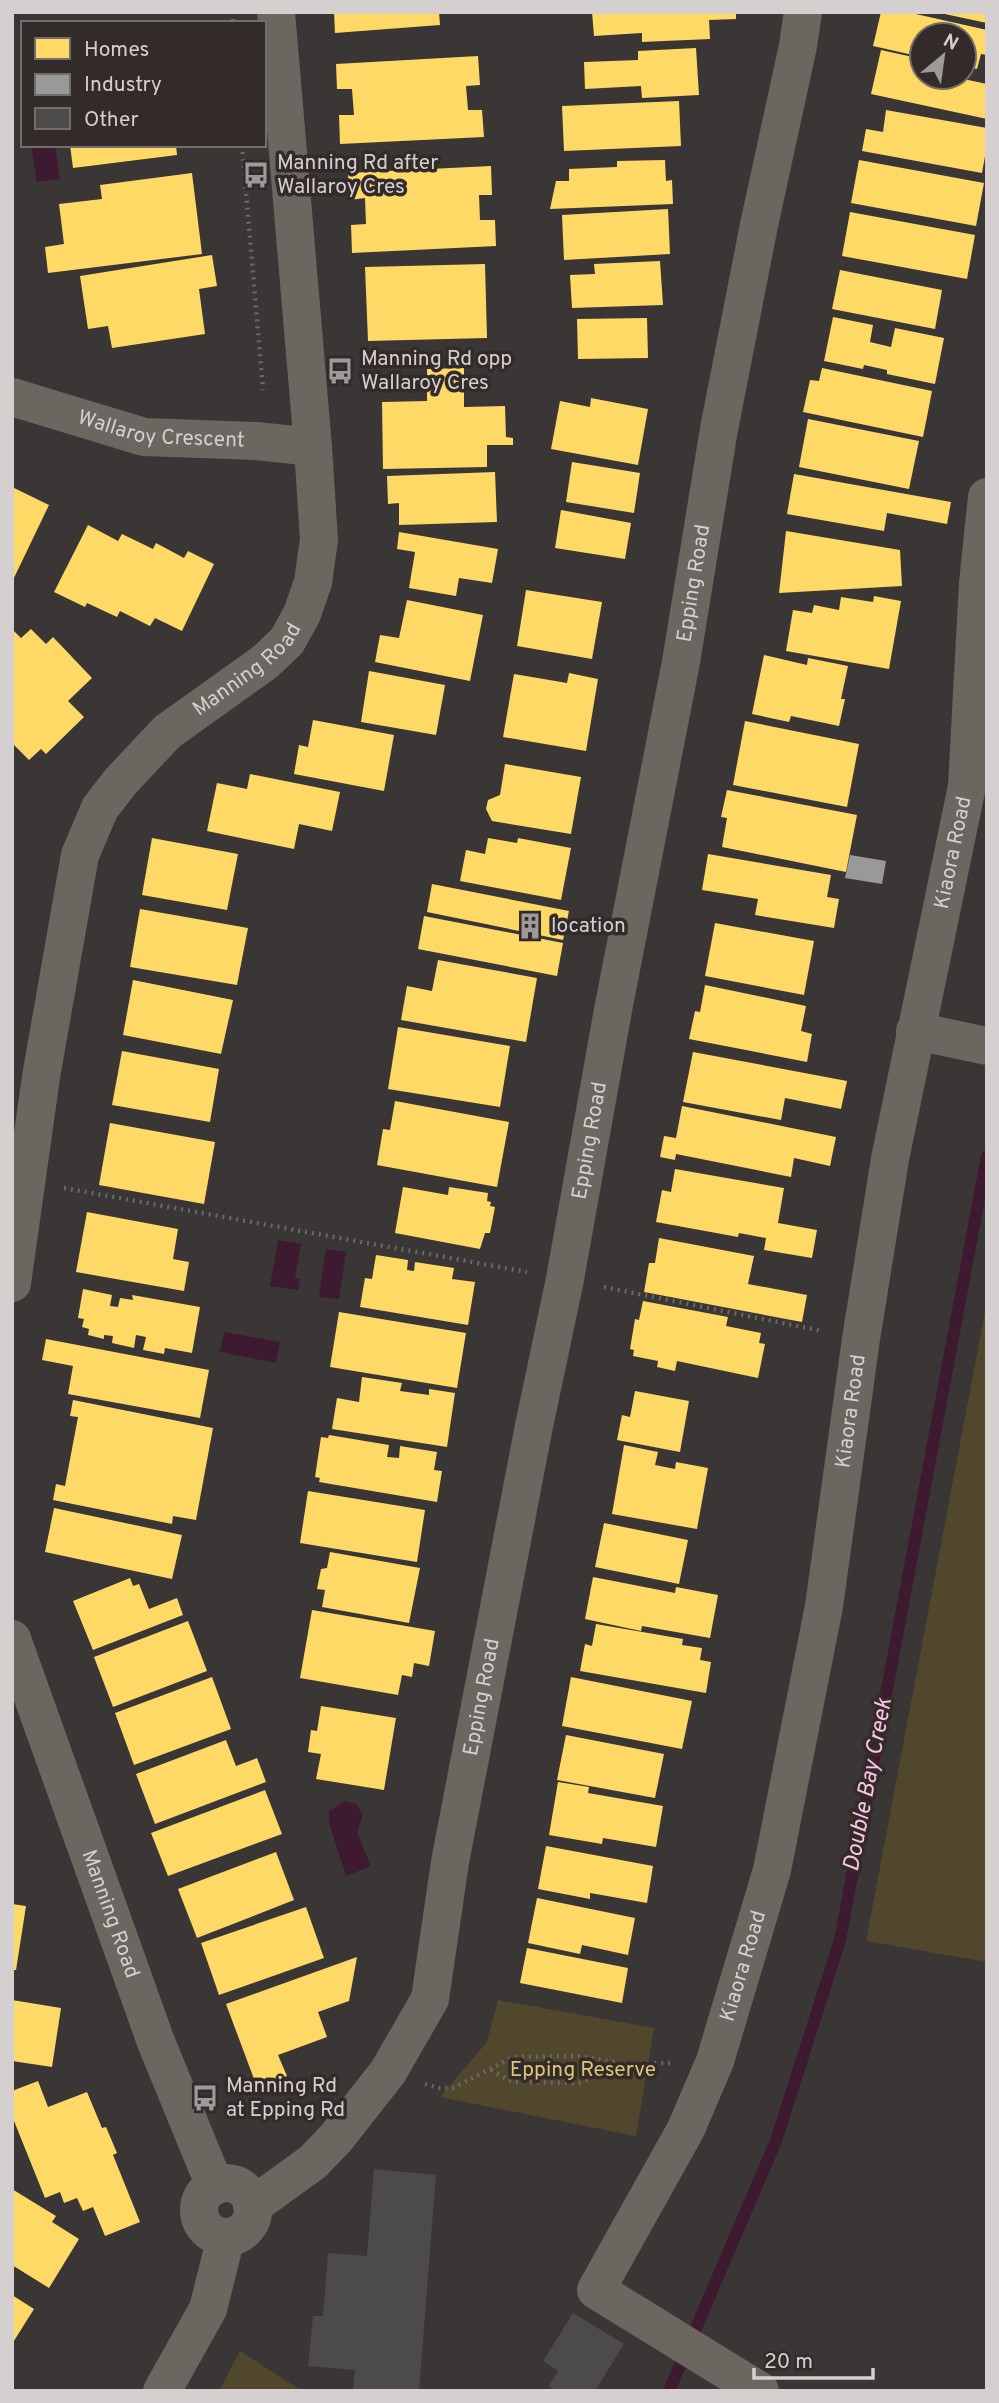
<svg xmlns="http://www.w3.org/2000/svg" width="999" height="2403" font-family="Overpass,sans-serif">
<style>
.green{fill:#50472c}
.water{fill:#3d1a30}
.homes{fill:#ffd966}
.industry{fill:#999}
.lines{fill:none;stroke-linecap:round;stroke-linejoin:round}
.stream{stroke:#3d1a30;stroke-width:12}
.building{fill:#4d4a4a}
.path{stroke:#6b6764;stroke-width:4.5;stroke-dasharray:2 5;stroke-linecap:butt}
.minor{stroke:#6c6661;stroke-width:38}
.labels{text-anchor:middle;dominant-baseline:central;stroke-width:7;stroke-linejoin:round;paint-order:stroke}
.poi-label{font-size:21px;fill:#d5d0cf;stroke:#322b29;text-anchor:start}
.street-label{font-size:21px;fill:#d5d0cf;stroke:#322b29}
.park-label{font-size:21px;fill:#dcc57a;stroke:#322b29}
.water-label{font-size:23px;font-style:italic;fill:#fdc3e6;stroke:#322b29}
</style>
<rect width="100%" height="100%" fill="#3a3635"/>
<g class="green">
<polygon points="987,1301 987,1962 866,1941"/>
<polygon points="498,2000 654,2028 636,2136 440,2097 487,2042"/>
<polygon points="240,2351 302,2391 219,2391"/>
</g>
<g class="water">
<polygon points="31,145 55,145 60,179 37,182"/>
<polygon points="278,1240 301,1244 295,1278 300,1279 298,1290 270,1286"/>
<polygon points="326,1249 346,1252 339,1299 319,1297"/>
<polygon points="224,1332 280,1342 276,1363 220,1352"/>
<polygon points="346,1801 357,1805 363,1814 357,1832 371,1866 346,1876 329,1823 329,1811"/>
</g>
<g class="homes">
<polygon points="334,12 439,12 440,25 335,33"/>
<polygon points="592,12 736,12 736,19 709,20 710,39 642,42 642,33 594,36"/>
<polygon points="881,12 907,12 987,30 987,55 981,54 977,69 964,66 964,35 922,35 922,57 873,46"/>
<polygon points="940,12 987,12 987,23 940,13"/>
<polygon points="696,48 699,95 642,98 641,86 585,89 584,62 638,60 638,51"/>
<polygon points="881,50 922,59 922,77 954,77 987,84 987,119 871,94"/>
<polygon points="478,56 480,85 466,86 468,110 482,110 484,137 340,144 339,115 354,115 352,89 337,89 336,64"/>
<polygon points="679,101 681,146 564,151 562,106"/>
<polygon points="886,110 987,128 987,145 982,173 862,151 866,129 883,132"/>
<polygon points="70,145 176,145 177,155 73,168"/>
<polygon points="665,160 666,181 672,180 673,204 550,209 556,181 569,181 569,169 617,167 617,161"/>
<polygon points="859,160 984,183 976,226 851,203"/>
<polygon points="491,166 492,195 479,195 480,220 495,220 496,246 352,253 351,225 366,224 365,198 349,200 348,173"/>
<polygon points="192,173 202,254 48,273 45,247 64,244 59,204 102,199 100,185"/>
<polygon points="668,209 670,254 564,260 562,215"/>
<polygon points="850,212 975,235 967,279 842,256"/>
<polygon points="212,255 217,286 199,289 205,334 112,348 108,326 88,329 80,276"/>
<polygon points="660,261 663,305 572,308 570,275 595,274 594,264"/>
<polygon points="485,264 487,338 368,341 365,267"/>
<polygon points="840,270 942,290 935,329 832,309"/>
<polygon points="833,317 873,325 870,342 891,347 895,328 944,338 935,384 887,374 887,370 864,365 863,369 824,361"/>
<polygon points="647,318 648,358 578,359 577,319"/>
<polygon points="464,368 464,407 505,406 506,437 513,438 513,445 487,445 487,467 383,469 382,402 427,401 427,369"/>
<polygon points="822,368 932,391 923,437 803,412 810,380 819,381"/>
<polygon points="591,398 648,409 638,465 551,449 560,401 590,407"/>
<polygon points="808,419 919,441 909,489 799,467"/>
<polygon points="572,462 640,473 634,513 566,502"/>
<polygon points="495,472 497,522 399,525 399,503 388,504 387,476"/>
<polygon points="794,474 951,502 947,524 887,513 884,531 787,514"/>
<polygon points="12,487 49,505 12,582"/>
<polygon points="561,510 631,523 625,559 555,548"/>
<polygon points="88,525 118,541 122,534 153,549 156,543 184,558 188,551 214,564 182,631 155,618 150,626 120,611 117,617 87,603 85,607 54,592"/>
<polygon points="786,531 900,550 902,586 779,593"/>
<polygon points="399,532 498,549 492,583 459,578 456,596 409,588 415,552 397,549"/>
<polygon points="526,590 602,602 592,659 517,646"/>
<polygon points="874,596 901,601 889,669 786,651 793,610 812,613 814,605 839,610 841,597 873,602"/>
<polygon points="407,600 483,615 470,681 375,662 380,635 399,638"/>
<polygon points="12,629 21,638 31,629 46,644 53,637 92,678 68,701 84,717 46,754 41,749 29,760 12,743"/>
<polygon points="764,655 807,665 808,658 848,666 841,699 845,699 839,726 791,716 789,722 752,714"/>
<polygon points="369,671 445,685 436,735 361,722"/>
<polygon points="569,673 598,679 586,751 503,737 514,674 567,683"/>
<polygon points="313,720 394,735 384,791 294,774 299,745 308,747"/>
<polygon points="745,721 859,744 847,807 733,785"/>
<polygon points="505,764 581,777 571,834 492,821 486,809 488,800 500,795"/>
<polygon points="250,774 340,792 332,831 299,824 294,849 207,831 217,783 247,789"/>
<polygon points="727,790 857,815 846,872 722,847 727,818 721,817"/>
<polygon points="152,838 238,854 227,910 142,895"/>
<polygon points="488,838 517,843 518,838 571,848 561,900 460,881 466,850 485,854"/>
<polygon points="708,854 831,875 827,897 839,899 834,928 755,915 758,899 702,890"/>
<polygon points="432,884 569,911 563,940 427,912"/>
<polygon points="140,909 248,928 237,985 130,967"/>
<polygon points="424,916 563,943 557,976 418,949"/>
<polygon points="715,923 814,941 804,995 705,976"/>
<polygon points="438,960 537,978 526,1042 401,1020 407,986 432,991"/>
<polygon points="133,980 233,1000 221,1054 123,1035"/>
<polygon points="705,985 806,1006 801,1031 812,1034 807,1062 689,1039 695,1011 700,1012"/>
<polygon points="398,1027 510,1046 500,1107 388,1089"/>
<polygon points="122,1051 219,1069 210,1122 112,1105"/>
<polygon points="693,1052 847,1081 841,1109 785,1098 781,1120 683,1102"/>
<polygon points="395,1101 509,1122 497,1187 377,1165 383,1129 390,1130"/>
<polygon points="682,1106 836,1137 830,1166 794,1158 791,1177 676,1154 675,1160 660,1157 664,1136 676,1138"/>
<polygon points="110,1123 215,1142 204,1204 99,1185"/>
<polygon points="675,1169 784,1188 778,1223 817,1230 812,1258 764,1250 766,1238 739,1233 738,1237 656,1222 662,1190 671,1192"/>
<polygon points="403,1187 448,1195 449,1187 488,1193 487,1201 491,1202 490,1206 495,1207 490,1233 485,1233 480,1249 395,1233"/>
<polygon points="87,1212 178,1229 173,1259 189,1262 184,1291 76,1272"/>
<polygon points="659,1238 754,1256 748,1284 807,1295 802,1322 644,1292 649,1263 655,1263"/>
<polygon points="376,1255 408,1260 407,1270 414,1271 415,1262 454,1268 452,1279 475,1282 468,1325 360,1307 365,1278 372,1279"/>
<polygon points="83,1289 112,1295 110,1306 118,1307 120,1298 133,1300 132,1295 200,1307 192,1353 165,1348 164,1354 143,1350 146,1337 136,1335 134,1348 112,1343 113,1336 104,1335 104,1339 88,1335 89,1329 82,1327 84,1319 78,1318"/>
<polygon points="643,1301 728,1317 726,1326 761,1333 759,1343 765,1344 758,1378 677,1361 675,1371 657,1367 658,1361 633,1356 634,1350 630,1349 635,1319 639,1320"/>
<polygon points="339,1312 466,1333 457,1388 330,1367"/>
<polygon points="46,1339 209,1370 200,1418 68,1394 73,1366 42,1360"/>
<polygon points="362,1377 402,1383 400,1391 429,1395 429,1389 455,1393 447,1447 332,1429 337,1398 359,1402"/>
<polygon points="635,1391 689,1401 680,1452 617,1440 622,1415 630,1417"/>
<polygon points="73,1400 213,1428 196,1520 173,1516 172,1524 53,1500 56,1484 65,1486 78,1417 70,1416"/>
<polygon points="329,1435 389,1445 387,1457 399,1458 400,1446 437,1452 434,1470 442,1471 437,1502 319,1482 320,1478 315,1477 321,1437 328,1438"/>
<polygon points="624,1445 658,1452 655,1465 675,1469 676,1462 708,1468 697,1529 612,1514"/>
<polygon points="308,1491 425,1510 417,1562 300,1543"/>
<polygon points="54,1508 182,1535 172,1579 45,1552"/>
<polygon points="604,1523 688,1540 679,1584 595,1567"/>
<polygon points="330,1552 420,1568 409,1623 322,1607 325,1590 317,1589 321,1569 327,1568"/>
<polygon points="593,1577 675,1593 676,1587 718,1595 710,1638 642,1626 641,1631 585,1619"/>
<polygon points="130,1578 133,1586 139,1584 149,1609 177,1598 183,1615 93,1650 73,1601"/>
<polygon points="312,1610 435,1631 429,1666 414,1663 412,1677 402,1675 398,1695 300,1678"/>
<polygon points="188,1621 207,1671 113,1707 94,1657"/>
<polygon points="596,1624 683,1639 682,1645 702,1648 700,1660 711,1662 706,1693 580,1671 585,1644 592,1646"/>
<polygon points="212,1677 231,1729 134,1765 115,1713"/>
<polygon points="571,1677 692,1701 682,1749 562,1726"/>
<polygon points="321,1706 396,1718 384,1790 316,1779 321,1754 308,1752 311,1730 317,1731"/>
<polygon points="566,1735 664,1754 655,1798 557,1780"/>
<polygon points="226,1740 236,1766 257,1758 266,1782 155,1824 136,1774"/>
<polygon points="558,1782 589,1787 588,1793 663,1806 656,1847 603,1838 602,1844 549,1835"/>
<polygon points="265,1790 282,1834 168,1876 151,1833"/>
<polygon points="546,1846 653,1866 647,1903 590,1893 590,1899 538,1889"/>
<polygon points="276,1852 294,1900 197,1938 178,1889"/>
<polygon points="537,1898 635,1918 628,1955 582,1945 580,1954 528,1943"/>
<polygon points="12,1904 26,1906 16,1970 12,1970"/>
<polygon points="306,1907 324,1958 219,1995 201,1943"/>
<polygon points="527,1948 628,1968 622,2003 520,1983"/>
<polygon points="357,1957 349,2001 318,2012 327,2037 278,2055 287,2076 257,2087 226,2004"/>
<polygon points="12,2000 61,2008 52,2067 12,2061"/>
<polygon points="38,2081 48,2107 87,2092 102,2128 106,2127 117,2153 113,2155 140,2222 105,2236 93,2207 83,2211 77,2198 64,2203 60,2192 45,2198 12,2116 12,2091"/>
<polygon points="12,2189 56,2216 52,2222 79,2239 49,2288 12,2265"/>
<polygon points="12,2295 34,2309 12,2344"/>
</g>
<polygon class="industry" points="850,855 886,861 882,884 845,878"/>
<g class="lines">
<polyline class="stream" points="669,2391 776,2141 840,1940 987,1156"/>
</g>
<g class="building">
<polygon points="374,2169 436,2175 419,2391 353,2391 355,2370 308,2366 313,2316 323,2316 328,2253 367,2256"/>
<polygon points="573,2313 624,2344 595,2391 556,2391 549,2386 558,2371 543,2361"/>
</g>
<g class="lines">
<g class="path">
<polyline points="232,12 233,23"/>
<polyline points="242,145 263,390"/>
<polyline points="64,1188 527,1272"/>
<polyline points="604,1287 822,1331"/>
<polyline points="491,2070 512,2082 579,2083 626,2064"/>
<polyline points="425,2084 438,2088 453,2088 513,2057 577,2056 626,2064 670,2063"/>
</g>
<g class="minor">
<path id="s1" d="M12 397 144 437 256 441 313 447"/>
<polyline points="915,1031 987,1046"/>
<path id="s2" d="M12 1283 41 1077 80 855 100 808 121 781 167 732 265 662 287 641 302 614 313 582 319 540 313 447 276 12"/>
<path id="s3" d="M12 1639 156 2042 215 2186"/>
<circle cx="226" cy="2210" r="27"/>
<path id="s4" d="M252 2206 313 2162 336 2138 388 2072 430 1999 450 1862 534 1426 565 1279 613 1010 681 662 719 429 759 225 798 46 803 12"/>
<polyline points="162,2391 208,2309 226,2237"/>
<path id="s5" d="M760 2391 596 2290 686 2129 715 2061 772 1870 824 1606 861 1339 890 1159 967 786 978 583 987 497"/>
</g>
</g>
<defs>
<g id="bus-bare" transform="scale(2.1)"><path d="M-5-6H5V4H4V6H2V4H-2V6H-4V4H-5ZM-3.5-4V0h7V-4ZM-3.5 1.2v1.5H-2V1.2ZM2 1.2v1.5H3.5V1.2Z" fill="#9f9a99" stroke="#322b29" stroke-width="2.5" paint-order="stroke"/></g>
<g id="building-bare" transform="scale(2.1)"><path d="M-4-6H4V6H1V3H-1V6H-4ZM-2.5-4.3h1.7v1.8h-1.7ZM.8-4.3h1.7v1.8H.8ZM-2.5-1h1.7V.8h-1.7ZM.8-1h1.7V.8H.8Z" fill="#9f9a99" stroke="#322b29" stroke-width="2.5" paint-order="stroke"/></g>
</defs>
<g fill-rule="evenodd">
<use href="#bus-bare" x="256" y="175"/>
<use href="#bus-bare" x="340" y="371"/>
<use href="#building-bare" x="530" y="926"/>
<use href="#bus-bare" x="205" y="2098"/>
</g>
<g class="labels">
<g class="poi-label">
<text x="277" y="163">Manning Rd after<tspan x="277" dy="24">Wallaroy Cres</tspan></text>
<text x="361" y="359">Manning Rd opp<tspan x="361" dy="24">Wallaroy Cres</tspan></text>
<text x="551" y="926">location</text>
<text x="226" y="2086">Manning Rd<tspan x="226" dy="24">at Epping Rd</tspan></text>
</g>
<g class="street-label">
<text stroke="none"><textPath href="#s1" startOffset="154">Wallaroy Crescent</textPath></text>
<text stroke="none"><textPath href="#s4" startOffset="1717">Epping Road</textPath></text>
<text stroke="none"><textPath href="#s2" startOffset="688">Manning Road</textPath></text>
<text stroke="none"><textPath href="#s5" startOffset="1684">Kiaora Road</textPath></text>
<text stroke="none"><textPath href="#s4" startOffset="1150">Epping Road</textPath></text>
<text stroke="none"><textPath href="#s5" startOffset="1116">Kiaora Road</textPath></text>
<text stroke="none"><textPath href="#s4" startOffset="583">Epping Road</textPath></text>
<text stroke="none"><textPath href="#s3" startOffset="292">Manning Road</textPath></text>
<text stroke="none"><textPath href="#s5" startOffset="550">Kiaora Road</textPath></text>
</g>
<g class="park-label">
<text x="583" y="2070">Epping Reserve</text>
</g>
<g class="water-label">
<text transform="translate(869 1785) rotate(-79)">Double Bay Creek</text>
</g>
</g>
<rect width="999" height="2403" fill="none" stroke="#d5d0cf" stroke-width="28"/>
<rect x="21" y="21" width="245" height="126" fill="#322b29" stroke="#736d6b" stroke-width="2"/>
<rect x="35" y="38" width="35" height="21" fill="#ffd966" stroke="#736d6b" stroke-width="2"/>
<text x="84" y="56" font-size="21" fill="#d5d0cf">Homes</text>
<rect x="35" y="74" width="35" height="21" fill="#999999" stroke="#736d6b" stroke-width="2"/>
<text x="84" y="91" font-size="21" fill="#d5d0cf">Industry</text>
<rect x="35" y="108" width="35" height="21" fill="#4d4a4a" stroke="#736d6b" stroke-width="2"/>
<text x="84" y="126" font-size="21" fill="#d5d0cf">Other</text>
<g transform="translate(943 56) rotate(29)"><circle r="33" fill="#322b29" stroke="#736d6b" stroke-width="2"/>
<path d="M0-5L12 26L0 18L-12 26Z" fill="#9f9a99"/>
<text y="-10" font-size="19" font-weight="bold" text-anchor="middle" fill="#d5d0cf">N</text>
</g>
<path d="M754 2368v10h119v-10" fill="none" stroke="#d5d0cf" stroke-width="3.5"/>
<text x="764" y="2368" font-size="21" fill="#d5d0cf" stroke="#322b29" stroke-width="5" paint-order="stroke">20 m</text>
</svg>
